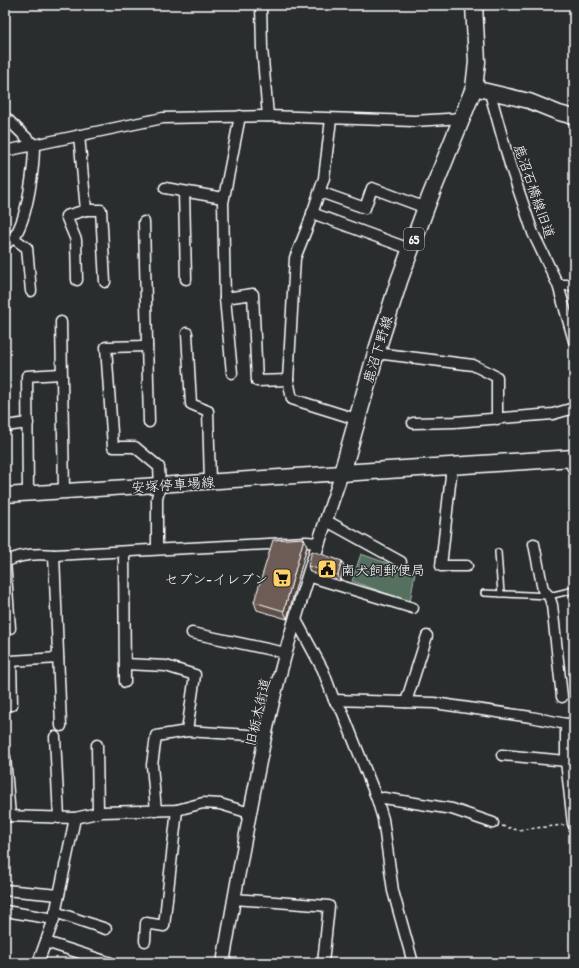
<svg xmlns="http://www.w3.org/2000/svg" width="579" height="968" font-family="'Patrick Hand','Klee One',sans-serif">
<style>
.green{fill:#546f5f;stroke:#aab7af}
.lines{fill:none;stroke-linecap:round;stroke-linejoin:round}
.service-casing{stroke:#fff;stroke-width:8}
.minor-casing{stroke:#fff;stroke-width:13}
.tertiary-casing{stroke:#fff;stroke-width:15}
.secondary-casing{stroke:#fff;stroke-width:17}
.primary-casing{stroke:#fff;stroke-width:19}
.path{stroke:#fff;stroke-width:1.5;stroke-dasharray:3 3;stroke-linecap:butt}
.service{stroke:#2a2d2e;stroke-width:5}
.minor{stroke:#2a2d2e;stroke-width:10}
.tertiary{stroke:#2a2d2e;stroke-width:12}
.secondary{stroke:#2a2d2e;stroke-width:14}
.primary{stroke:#2a2d2e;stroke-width:16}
.wall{fill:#5d4f48;stroke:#fff}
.shaded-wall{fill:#4c403b;stroke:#fff}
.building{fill:#6c5c54;stroke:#fff}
.labels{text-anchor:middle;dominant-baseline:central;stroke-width:3;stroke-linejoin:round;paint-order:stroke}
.shield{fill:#2a2d2e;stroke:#bfc0c0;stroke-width:1}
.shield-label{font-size:13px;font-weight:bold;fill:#fff}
.street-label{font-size:14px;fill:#fff;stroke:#2a2d2e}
.poi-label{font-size:14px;fill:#fff;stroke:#2a2d2e;text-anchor:start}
</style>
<rect width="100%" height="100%" fill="#2a2d2e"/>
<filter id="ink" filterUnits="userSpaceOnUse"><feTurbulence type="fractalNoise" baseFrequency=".025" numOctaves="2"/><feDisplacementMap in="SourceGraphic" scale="8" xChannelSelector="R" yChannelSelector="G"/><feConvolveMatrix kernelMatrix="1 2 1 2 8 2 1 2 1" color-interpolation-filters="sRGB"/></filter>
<g filter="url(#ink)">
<polygon class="green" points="361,554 415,573 410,602 352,581"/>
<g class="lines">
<g class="service-casing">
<g id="service">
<polyline points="498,552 501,594"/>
<polyline points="484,593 549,596 574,590"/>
</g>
</g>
<g class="minor-casing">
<g id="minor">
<polyline points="261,5 262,48 268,116"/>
<polyline points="490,93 510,165 533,233 558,285 574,341"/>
<polyline points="240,116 223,203 225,298 253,294 257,381 288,380 292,399 356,419"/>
<path d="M5 117 34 145C34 168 28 214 16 234 13 238 8 242 5 245"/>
<polyline points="79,135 86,210 101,210 105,282"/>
<polyline points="5,151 163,118 268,116 414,121 463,118"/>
<polyline points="165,188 223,198"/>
<polyline points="184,192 186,279"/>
<polyline points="320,192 365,208 372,188 426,208"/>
<polyline points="312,213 410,249"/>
<polyline points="144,222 149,422"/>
<polyline points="12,237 27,248 31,291"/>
<polyline points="77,280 76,240 66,216 86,210"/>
<polyline points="558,285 574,285"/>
<polyline points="225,298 232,373"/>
<polyline points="61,322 64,491"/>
<polyline points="187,333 191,404 208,411 210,482"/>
<polyline points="147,346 106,347 113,447 135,447 159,467 160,485 157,498 157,549"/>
<polyline points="376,353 473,365 497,377 497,419"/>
<polyline points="288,380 295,258 309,223 324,178 331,119"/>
<polyline points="413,423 455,422 553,414 574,408"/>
<polyline points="5,426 28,423"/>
<polyline points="568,458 574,470"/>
<polyline points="452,466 441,566 467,566"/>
<polyline points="28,494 27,376 61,374"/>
<polyline points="325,520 401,562"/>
<polyline points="534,544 543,590 549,596 552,605 562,697"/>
<polyline points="124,552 125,682"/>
<polyline points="54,555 61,726"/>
<path d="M5 562C20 554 37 553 54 555L306 542 319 543"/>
<polyline points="308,576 413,608"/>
<polyline points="295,618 323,670 334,700 342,711 377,799 383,819 393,891 413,963"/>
<polyline points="5,629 10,628 5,561"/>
<polyline points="192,633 286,653"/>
<polyline points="125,664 166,666 195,675 187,731"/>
<polyline points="334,700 434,703 531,717 566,724 574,723"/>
<polyline points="406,702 427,636"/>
<polyline points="5,705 12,705 11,661 58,658"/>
<polyline points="566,724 566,761 573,824"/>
<polyline points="55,737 59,818"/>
<polyline points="97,745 98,813"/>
<polyline points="502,755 566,761"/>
<polyline points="5,757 10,816"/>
<polyline points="377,799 384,798 452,809 493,823"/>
<polyline points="156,811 152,765 156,736 187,731 266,736"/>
<polyline points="5,816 75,818"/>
<polyline points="5,890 59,895"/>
<polyline points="234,899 329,906 323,963"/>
<polyline points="5,911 54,919"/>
<polyline points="55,912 106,929"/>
<polyline points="145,941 146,923 164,926 177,810"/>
<polyline points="46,942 111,963"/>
<polyline points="38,963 54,919 75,818 102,812 177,810 203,803 220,804 250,813"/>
</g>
</g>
<g class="tertiary-casing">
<path id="tertiary" d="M223 963C237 882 251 800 269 719 288 636 314 554 342 473"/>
</g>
<g class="secondary-casing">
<g id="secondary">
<polyline points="474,88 529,101 559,113 574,117"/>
<polyline points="5,495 342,473"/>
</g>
</g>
<g class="primary-casing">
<polyline id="primary" points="474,5 477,62 474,88 428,202 399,281 376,353 342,473 574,458"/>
</g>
<polyline class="path" points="502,826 517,830 564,825"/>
<use href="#service" class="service"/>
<use href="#minor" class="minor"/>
<use href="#tertiary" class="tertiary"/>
<use href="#secondary" class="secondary"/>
<use href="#primary" class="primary"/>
</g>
<g class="wall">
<polygon points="304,538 307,546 287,619 257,610 254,602"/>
<polygon points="342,561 344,567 340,581 310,572 308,566"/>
</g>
<g class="shaded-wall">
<polygon points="304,538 307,546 287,619 284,611"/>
<polygon points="342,561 344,567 340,581 338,575"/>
</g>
<g class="building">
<polygon points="304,538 284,611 254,602 273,540"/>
<polygon points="312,551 342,561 338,575 308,566"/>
</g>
</g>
<defs>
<g id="civic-square" transform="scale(1)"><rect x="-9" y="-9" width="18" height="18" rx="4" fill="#ffd166" stroke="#2a2d2e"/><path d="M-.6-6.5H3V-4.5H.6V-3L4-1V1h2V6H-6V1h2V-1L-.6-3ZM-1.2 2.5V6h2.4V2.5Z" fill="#111"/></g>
<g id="supermarket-square" transform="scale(1)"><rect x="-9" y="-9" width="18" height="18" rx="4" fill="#ffd166" stroke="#2a2d2e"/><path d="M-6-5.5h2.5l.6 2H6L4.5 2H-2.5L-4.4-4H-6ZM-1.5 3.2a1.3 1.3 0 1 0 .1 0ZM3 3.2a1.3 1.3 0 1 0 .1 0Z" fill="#111"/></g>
</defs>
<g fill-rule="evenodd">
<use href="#civic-square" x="327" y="569"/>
<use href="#supermarket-square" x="282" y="578"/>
</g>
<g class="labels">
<rect class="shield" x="404" y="228" width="20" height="22" rx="3"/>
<g class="shield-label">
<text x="414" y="239">65</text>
</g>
<g class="street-label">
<text transform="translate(535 191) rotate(71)">鹿沼石橋線旧道</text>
<text transform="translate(377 349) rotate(-73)">鹿沼下野線</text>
<text transform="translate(173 484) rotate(-4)">安塚停車場線</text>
<text transform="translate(257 712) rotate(-77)">旧栃木街道</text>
</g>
<g class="poi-label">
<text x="341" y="569">南犬飼郵便局</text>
<text x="268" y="578" text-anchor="end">セブン-イレブン</text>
</g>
</g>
<rect width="579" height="968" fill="none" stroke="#2a2d2e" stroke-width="20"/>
<rect x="10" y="10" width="559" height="948" fill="none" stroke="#fff" stroke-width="1.5" filter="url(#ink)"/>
</svg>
